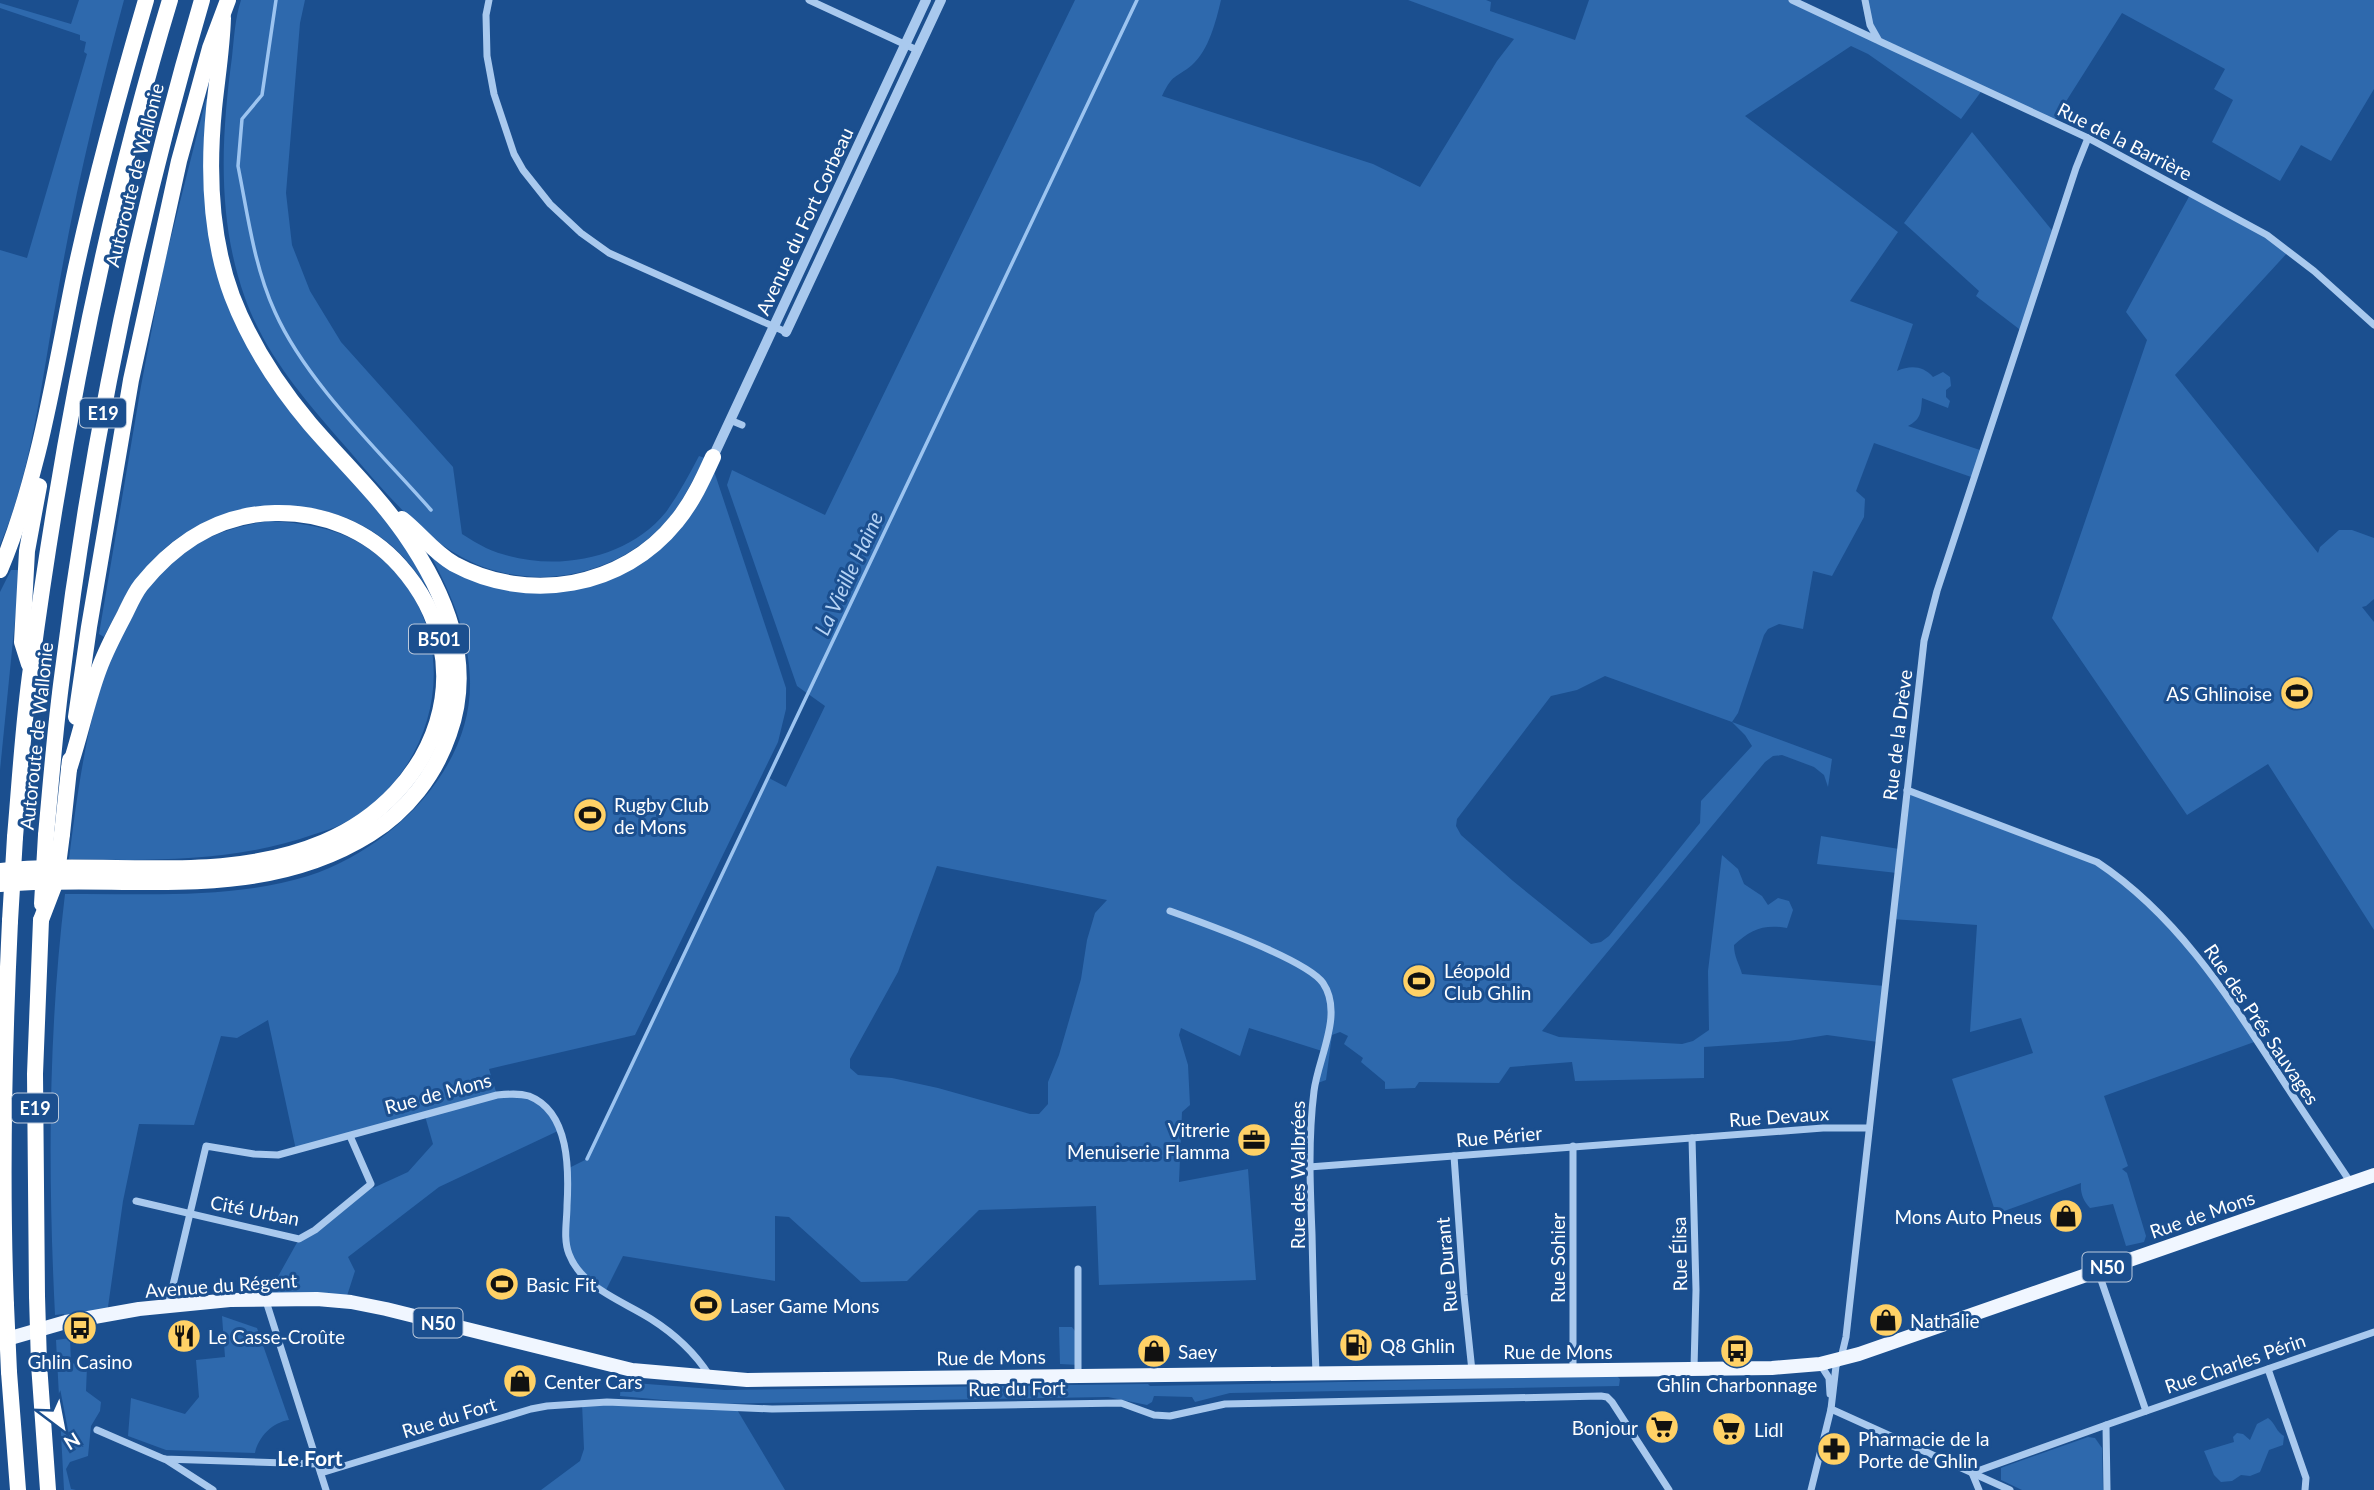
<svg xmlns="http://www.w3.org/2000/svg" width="2374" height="1490" font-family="Lato,sans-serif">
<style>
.green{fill:#2e69ad;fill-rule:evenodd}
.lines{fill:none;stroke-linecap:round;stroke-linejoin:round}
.stream{stroke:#9cc4f0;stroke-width:3.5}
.minor{stroke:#a9c9ee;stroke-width:7}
.tertiary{stroke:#a9c9ee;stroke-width:10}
.primary{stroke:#f0f6ff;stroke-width:14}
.motorway{stroke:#fff;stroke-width:16}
.motorway-bridge{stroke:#fff;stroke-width:16}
.labels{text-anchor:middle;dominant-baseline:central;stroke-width:6;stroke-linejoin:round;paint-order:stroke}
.shield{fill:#1b4f8f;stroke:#bbcadd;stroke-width:2}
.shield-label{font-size:18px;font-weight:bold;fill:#fff}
.street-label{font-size:19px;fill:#fff;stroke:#1b4f8f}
.poi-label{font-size:19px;fill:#fff;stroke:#1b4f8f;text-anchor:start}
.water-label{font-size:21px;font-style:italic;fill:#b5d3f5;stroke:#1b4f8f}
.neighbourhood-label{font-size:21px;font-weight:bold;fill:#fff;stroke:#1b4f8f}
</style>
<rect width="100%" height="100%" fill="#1b4f8f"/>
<g class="green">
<path d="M79 0H124C98 96 75 193 58 291 42 375 34 465 0 545V250L27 258 87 54 84 52 86 42 80 40V35L0 8V3L71 24Z"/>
<path d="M241 0H305L300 23 286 193 292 245 310 291 341 342 453 467 462 534C470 539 478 544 486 548 544 574 625 563 666 512 679 494 689 475 699 456L705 458C695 475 687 493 676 509 627 577 530 597 458 555 416 531 377 483 345 446 305 400 266 356 245 298 217 220 221 138 232 57 234 39 235 18 241 0Z"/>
<path d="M1075 0H1221C1216 21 1209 50 1192 65 1175 79 1173 73 1162 96L1373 164 1420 187 1497 61 1514 39 1408 0H1486L1491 2 1490 11 1575 40 1589 0H1792L1877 41 1865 0H2374V89L2331 161 2301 145 2280 181 2212 142 2233 100 2214 89 2225 69 2122 13 2053 122 1983 89 1961 119 1868 54 1851 46 1745 116 1898 232 1850 301 1913 324 1897 371C1911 365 1923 366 1933 377L1943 372 1950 377 1951 386 1946 390V397L1950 401 1948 408 1922 398C1921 413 1921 419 1908 426L1983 451 1974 478 1874 443 1856 491 1865 499 1864 517 1832 576 1813 571 1803 629 1779 624 1768 629 1764 635 1738 713 1732 722 1832 759 1828 787 1824 775 1814 767 1782 755 1773 756 1765 762 1542 1031 1559 1037 1682 1044 1693 1041 1709 1030 1708 971 1722 855 1738 869 1744 884 1762 896 1768 905 1778 898 1789 901 1793 910 1787 928C1764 924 1751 929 1734 945 1734 957 1739 963 1742 974L1885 986 1878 1042 1827 1035 1789 1041 1704 1047V1078L1575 1081 1572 1062 1510 1067 1499 1083 1419 1082 1415 1088 1385 1089V1082L1361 1062 1363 1058 1344 1044 1348 1036 1340 1032 1332 1035 1326 1080 1315 1084 1322 1051 1249 1028 1240 1056 1181 1028 1179 1035 1188 1065 1190 1105 1182 1112 1179 1182 1248 1169 1256 1280 1099 1285 1096 1206 979 1210 907 1281 861 1282 789 1217 775 1216V1281L623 1256 605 1292 588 1281 569 1256 567 1169 587 1159 769 778 786 787 825 706 797 686 727 485 732 470 825 515ZM1605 676 1732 722 1745 735 1752 746 1701 801 1700 823 1609 936 1601 942 1591 944 1513 881 1461 835 1456 826 1457 819 1551 696 1577 690ZM937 866 1107 900 1095 913 1087 940 1081 979 1059 1055 1048 1082V1104L1039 1114H1030L938 1088 892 1078 858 1075 850 1068V1059L898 972Z"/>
<path d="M206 99H210L205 159 239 327 393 525 432 594C417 573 403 553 382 538 317 489 218 497 160 553 134 577 120 606 104 637L99 634 141 386 164 265Z"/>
<polygon points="1972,132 2055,234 2023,332 1976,296 1979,291 1904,223"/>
<polygon points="2191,193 2289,251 2175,375 2318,553 2320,547 2339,530 2352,530 2374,538 2374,599 2366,606 2362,607 2374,622 2374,930 2268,764 2187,815 2052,618 2147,340 2126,312"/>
<path d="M713 468 786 688V709L778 742 635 1035 489 1069 497 1095C535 1093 538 1101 560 1130L439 1187 348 1257 355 1271 345 1302 266 1298 299 1239 371 1184 373 1188 408 1172 433 1144 425 1116 296 1150 268 1020 237 1038 221 1036 194 1125 139 1124 123 1201 107 1314 66 1322 64 1314 55 1315C48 1174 48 1034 65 894 145 893 230 900 308 876 389 850 472 771 470 681 469 635 452 596 431 556L493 586 625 572Z"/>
<path d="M269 521C305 523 339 528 369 549 471 621 446 772 340 825 332 829 323 831 315 834 236 862 153 861 69 859 81 765 97 628 172 562 199 537 234 526 269 521Z"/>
<polygon points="11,570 20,570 0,770 0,592"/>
<path d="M1907 790 2097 862 2175 928 2257 1041 2104 1096 2128 1166 2122 1169 2127 1173 2146 1236 2144 1242 2126 1246 2113 1204 2090 1208C2083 1201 2080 1192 2081 1183L1996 1214 1952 1079 2033 1053 2021 1018 1970 1032 1977 925 1892 919 1897 873 1817 864 1821 836 1899 849Z"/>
<path d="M222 1316 257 1328 289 1420C273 1422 258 1437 255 1453L166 1450 128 1436 131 1398 185 1414 199 1397 196 1360 225 1357Z"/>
<polygon points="1059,1327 1072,1327 1078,1335 1079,1365 1060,1364"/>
<polygon points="70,1338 71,1363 87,1366 86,1391 101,1402 100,1411 91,1426 88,1456 70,1462 66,1469 71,1489 76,1490 64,1490 56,1340"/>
<polygon points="1617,1376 1620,1379 1619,1386 1230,1393 1195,1402 1192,1397 1154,1396 1152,1402 1147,1405 1108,1397 707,1404 620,1396 621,1382 725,1390 1148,1384 1150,1386"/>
<polygon points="582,1403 736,1408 785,1490 541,1490 580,1461 584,1449"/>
<path d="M2268 1418C2276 1424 2276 1432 2284 1436L2283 1445 2269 1450 2260 1472 2250 1476 2241 1475 2232 1481 2221 1482 2214 1475 2204 1451 2234 1442 2233 1437 2237 1433 2243 1434 2250 1440 2257 1424Z"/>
<polygon points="2088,1437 2095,1438 2102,1448 2103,1490 2022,1490 2001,1480 2001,1468 2006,1466"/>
</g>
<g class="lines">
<g class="stream">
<path d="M276 0 262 95 242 119 238 166C248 216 254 266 275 312 306 382 380 452 431 510"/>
<polyline points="587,1159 1137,0"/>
</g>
<g class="minor">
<polyline points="489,0 486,15 487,56 494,94 514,154 523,170 550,204 581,233 609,253 786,332"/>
<polyline points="809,0 917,50"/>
<polyline points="1792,0 1877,40"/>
<polyline points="1865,0 1870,25 1879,41 2088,138 2267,235 2314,271 2374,325"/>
<polyline points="730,420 742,425"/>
<path d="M1907 790 2097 862C2178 916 2228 996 2280 1076 2303 1112 2327 1147 2351 1183"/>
<path d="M1170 911C1201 922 1307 960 1323 983 1344 1014 1318 1058 1314 1091 1308 1139 1310 1186 1312 1234 1313 1280 1314 1326 1316 1372"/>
<polyline points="1692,1138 1696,1290 1694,1368"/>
<polyline points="1573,1146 1573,1370"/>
<polyline points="1454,1156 1464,1295 1472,1371"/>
<polyline points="1309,1167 1823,1128 1869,1128"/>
<polyline points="136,1201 299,1239 315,1230 371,1184 350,1136"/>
<polyline points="1078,1269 1078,1375"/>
<polyline points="2098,1271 2146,1411"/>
<polyline points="266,1301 326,1490"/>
<path d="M168 1306 206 1146 254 1154 278 1155 497 1095C508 1094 519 1093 529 1096 570 1112 569 1171 567 1206 567 1221 563 1239 569 1254 582 1288 623 1301 651 1319 673 1333 695 1353 709 1375"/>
<polyline points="1820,1364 1829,1378 1830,1394"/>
<polyline points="2268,1369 2306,1478 2305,1490"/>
<polyline points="1831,1409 2010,1490"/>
<polyline points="2106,1425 2374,1332"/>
<polyline points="97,1430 164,1459 318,1464"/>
<polyline points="165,1459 213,1490"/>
<polyline points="321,1473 531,1409 547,1406 607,1402 772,1409 1121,1403 1154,1415 1170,1416 1225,1404 1601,1396 1607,1397 1612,1402 1669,1490"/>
<polyline points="1811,1490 1831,1409 1836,1366 1841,1358 1846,1337 1924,641 1937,591 2076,168 2088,138"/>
<polyline points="1979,1490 1972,1473 2106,1425 2107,1490"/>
</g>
<g class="tertiary">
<polyline points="786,332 941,0"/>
<polyline points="713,457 926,0"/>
</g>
<polyline class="primary" points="0,1341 66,1322 139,1309 230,1300 317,1299 351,1302 386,1309 632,1370 747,1380 1772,1368 1820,1364 1859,1354 2374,1175"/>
<g class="motorway">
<path d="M402 519C420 533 433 552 454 564 528 604 623 588 676 522 692 503 703 479 713 457"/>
<path d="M0 570C39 477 54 375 74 277 94 184 119 92 146 0"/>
<polyline points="29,664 22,642 27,551 39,486"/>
<polyline points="76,717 89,627 131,380 179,161 210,48 228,0"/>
<polyline points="62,834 70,760"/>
<path d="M46 835C51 782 55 729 62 677 90 448 137 221 202 0"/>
<path d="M15 837C20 780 23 724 31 668 61 442 104 218 170 0"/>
<path d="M0 871C108 859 220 886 324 842 437 794 487 664 400 566 368 530 323 512 275 513 219 514 175 543 141 585 134 594 129 606 124 616 115 633 106 650 99 669 87 701 80 736 69 769"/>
<path d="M0 884C125 873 257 905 370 834 407 811 435 775 449 734 475 661 445 592 404 533 376 493 341 460 310 424 278 386 250 343 232 296 210 237 208 171 214 109 217 79 222 49 223 18"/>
<polyline points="37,1296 35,1074 41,920"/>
<path d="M6 1305C1 1177 4 1049 10 921"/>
<polyline points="39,1364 48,1490"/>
<polyline points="9,1372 18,1490"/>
</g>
<g class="motorway-bridge">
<polyline points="42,904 46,835"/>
<polyline points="41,920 56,881 62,834"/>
<polyline points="10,921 15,837"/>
<polyline points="37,1296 39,1364"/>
<polyline points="6,1305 9,1372"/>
</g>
</g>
<defs>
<g id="stadium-disc" transform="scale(1.75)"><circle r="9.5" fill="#ffd166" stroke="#1b4f8f"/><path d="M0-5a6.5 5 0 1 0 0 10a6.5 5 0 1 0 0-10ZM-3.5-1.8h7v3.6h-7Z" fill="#111"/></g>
<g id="office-disc" transform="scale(1.75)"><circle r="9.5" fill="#ffd166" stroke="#1b4f8f"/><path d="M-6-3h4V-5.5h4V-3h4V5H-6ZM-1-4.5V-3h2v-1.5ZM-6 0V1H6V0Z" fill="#111"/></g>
<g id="shop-disc" transform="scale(1.75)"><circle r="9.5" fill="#ffd166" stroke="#1b4f8f"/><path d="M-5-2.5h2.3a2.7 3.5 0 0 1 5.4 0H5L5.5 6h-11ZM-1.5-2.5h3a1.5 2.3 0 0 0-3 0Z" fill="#111"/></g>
<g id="bus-disc" transform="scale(1.75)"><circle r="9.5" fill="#ffd166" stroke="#1b4f8f"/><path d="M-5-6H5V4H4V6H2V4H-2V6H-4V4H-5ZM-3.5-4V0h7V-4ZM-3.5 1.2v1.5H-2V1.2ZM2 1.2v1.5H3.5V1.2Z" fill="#111"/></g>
<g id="restaurant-disc" transform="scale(1.75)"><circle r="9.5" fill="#ffd166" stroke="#1b4f8f"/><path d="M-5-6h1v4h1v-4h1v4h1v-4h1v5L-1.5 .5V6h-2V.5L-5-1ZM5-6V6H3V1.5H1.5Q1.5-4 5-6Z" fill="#111"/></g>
<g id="fuel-disc" transform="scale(1.75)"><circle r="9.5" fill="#ffd166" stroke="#1b4f8f"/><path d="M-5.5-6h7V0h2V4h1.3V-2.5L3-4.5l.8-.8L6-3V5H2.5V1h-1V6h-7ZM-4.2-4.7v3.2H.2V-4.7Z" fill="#111"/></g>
<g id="supermarket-disc" transform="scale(1.75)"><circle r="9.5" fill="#ffd166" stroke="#1b4f8f"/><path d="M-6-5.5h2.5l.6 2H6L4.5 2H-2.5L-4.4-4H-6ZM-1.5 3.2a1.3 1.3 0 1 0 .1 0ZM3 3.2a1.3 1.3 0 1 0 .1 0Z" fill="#111"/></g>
<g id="pharmacy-disc" transform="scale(1.75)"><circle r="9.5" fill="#ffd166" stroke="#1b4f8f"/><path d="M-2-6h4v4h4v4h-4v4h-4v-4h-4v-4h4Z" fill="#111"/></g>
</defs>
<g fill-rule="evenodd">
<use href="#stadium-disc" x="2297" y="693"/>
<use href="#stadium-disc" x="590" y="815"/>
<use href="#stadium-disc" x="1419" y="981"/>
<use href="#office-disc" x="1254" y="1140"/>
<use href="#shop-disc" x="2066" y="1216"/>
<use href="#stadium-disc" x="502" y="1284"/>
<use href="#stadium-disc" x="706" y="1305"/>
<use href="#shop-disc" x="1886" y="1320"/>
<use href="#bus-disc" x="80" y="1328"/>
<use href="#restaurant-disc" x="184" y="1336"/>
<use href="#fuel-disc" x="1356" y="1345"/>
<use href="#shop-disc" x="1154" y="1351"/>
<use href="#bus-disc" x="1737" y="1351"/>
<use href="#shop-disc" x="520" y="1381"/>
<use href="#supermarket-disc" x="1662" y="1427"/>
<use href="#supermarket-disc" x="1729" y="1429"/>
<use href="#pharmacy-disc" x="1834" y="1449"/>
</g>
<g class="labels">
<g class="shield">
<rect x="80" y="398.5" width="46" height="29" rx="5"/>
<rect x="409" y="624.5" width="60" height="29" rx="5"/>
<rect x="12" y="1093.5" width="46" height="29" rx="5"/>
<rect x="2082.5" y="1252.5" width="49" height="29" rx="5"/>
<rect x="413.5" y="1308.5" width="49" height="29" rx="5"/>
</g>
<g class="shield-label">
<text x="103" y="413">E19</text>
<text x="439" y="639">B501</text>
<text x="35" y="1108">E19</text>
<text x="2107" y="1267">N50</text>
<text x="438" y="1323">N50</text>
</g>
<g class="street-label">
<text transform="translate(2125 141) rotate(27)">Rue de la Barrière</text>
<text transform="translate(134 175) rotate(-76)">Autoroute de Wallonie</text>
<text transform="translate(804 221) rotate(-65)">Avenue du Fort Corbeau</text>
<text transform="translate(1897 735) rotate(-83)">Rue de la Drève</text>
<text transform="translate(36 736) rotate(-84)">Autoroute de Wallonie</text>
<text transform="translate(2262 1024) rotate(56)">Rue des Prés Sauvages</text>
<text transform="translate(438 1093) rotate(-15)">Rue de Mons</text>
<text transform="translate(1779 1116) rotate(-4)">Rue Devaux</text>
<text transform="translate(1499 1136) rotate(-5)">Rue Périer</text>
<text transform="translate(1297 1175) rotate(-90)">Rue des Walbrées</text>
<text transform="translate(255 1210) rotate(11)">Cité Urban</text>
<text transform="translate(2202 1214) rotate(-19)">Rue de Mons</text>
<text transform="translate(1679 1254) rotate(-91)">Rue Élisa</text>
<text transform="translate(1557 1258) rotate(-90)">Rue Sohier</text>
<text transform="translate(1446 1265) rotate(-95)">Rue Durant</text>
<text transform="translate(221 1285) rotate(-4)">Avenue du Régent</text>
<text x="1558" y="1351">Rue de Mons</text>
<text transform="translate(991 1357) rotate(-1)">Rue de Mons</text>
<text transform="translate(2235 1363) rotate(-19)">Rue Charles Périn</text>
<text transform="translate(1017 1388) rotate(-1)">Rue du Fort</text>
<text transform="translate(449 1417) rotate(-17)">Rue du Fort</text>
</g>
<g class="poi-label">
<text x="2272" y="693" text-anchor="end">AS Ghlinoise</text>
<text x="614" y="804">Rugby Club<tspan x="614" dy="22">de Mons</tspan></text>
<text x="1444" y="970">Léopold<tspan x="1444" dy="22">Club Ghlin</tspan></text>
<text x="1230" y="1129" text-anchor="end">Vitrerie<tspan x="1230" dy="22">Menuiserie Flamma</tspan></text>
<text x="2042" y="1216" text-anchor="end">Mons Auto Pneus</text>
<text x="526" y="1284">Basic Fit</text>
<text x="730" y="1305">Laser Game Mons</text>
<text x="1910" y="1320">Nathalie</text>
<text x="208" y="1336">Le Casse-Croûte</text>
<text x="1380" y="1345">Q8 Ghlin</text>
<text x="1178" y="1351">Saey</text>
<text x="80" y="1361" text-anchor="middle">Ghlin Casino</text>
<text x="544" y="1381">Center Cars</text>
<text x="1737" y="1384" text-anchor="middle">Ghlin Charbonnage</text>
<text x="1638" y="1427" text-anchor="end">Bonjour</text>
<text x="1754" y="1429">Lidl</text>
<text x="1858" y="1438">Pharmacie de la<tspan x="1858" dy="22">Porte de Ghlin</tspan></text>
</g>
<g class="water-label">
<text transform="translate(848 573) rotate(-65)">La Vieille Haine</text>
</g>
<g class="neighbourhood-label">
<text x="310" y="1457">Le Fort</text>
</g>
</g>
<g transform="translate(63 1427) rotate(148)" stroke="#1b4f8f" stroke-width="5" paint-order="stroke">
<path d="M0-5L12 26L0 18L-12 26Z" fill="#ffffff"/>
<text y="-10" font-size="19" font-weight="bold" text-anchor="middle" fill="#ffffff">N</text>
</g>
</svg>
